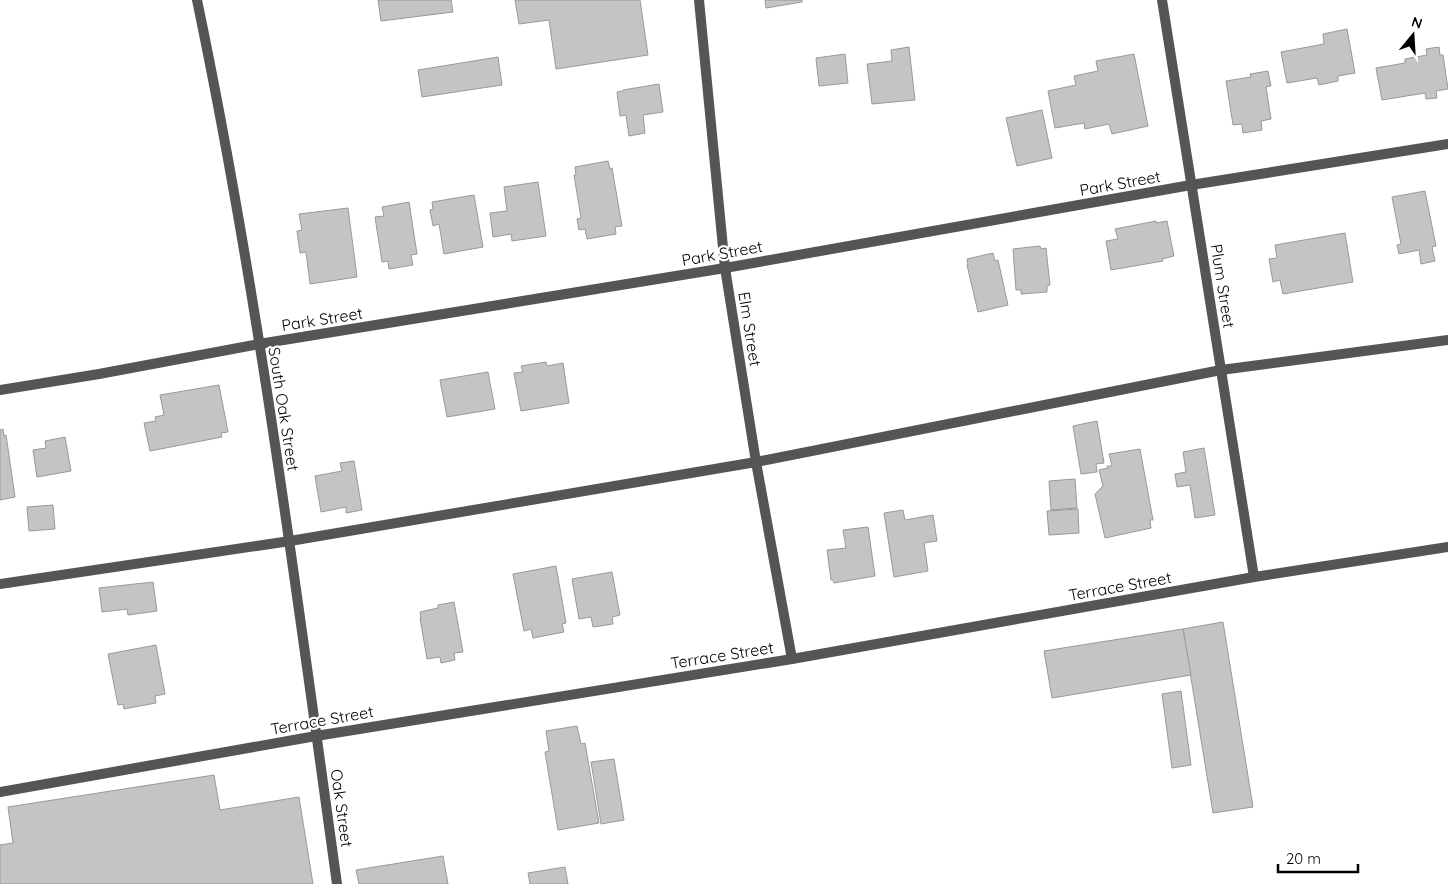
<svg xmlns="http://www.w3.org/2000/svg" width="1448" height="884" font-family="Quicksand,sans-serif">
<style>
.building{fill:#c4c4c4;stroke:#999}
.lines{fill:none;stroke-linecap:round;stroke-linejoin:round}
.service{stroke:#555;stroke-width:10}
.minor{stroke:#555;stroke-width:10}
.labels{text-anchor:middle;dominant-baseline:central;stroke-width:4.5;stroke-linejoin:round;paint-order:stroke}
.street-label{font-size:16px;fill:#000;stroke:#fff}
</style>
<rect width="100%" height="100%" fill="#fff"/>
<g class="building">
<polygon points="378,0 451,0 453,12 381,21"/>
<polygon points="515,0 640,0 648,55 556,69 549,20 519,24"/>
<polygon points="765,0 802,0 802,2 766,8"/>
<polygon points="1347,29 1355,73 1338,76 1338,81 1319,85 1317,78 1287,83 1281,52 1324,44 1323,34"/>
<polygon points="909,47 915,100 872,104 867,64 892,61 891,50"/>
<polygon points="1439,47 1440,55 1443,55 1448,89 1436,91 1437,98 1426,99 1425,93 1382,100 1376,68 1405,63 1405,59 1427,55 1426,49"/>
<polygon points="845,54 848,83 819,86 816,58"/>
<polygon points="1134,54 1148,126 1112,134 1109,124 1085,129 1084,123 1055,128 1048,91 1076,85 1074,76 1098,71 1096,61"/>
<polygon points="498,57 502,85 422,97 418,70"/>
<polygon points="1268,71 1271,86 1266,87 1271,119 1261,121 1262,130 1243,133 1242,124 1233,125 1226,81 1251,77 1250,74"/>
<polygon points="659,84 663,112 643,115 645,133 629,136 626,115 620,116 617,92 623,91 623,90"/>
<polygon points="1042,110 1052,158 1017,166 1006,118"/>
<polygon points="608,161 610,169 612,168 622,226 615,227 616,234 587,239 585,229 579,230 577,219 581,218 574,175 576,175 575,167"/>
<polygon points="538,182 546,236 512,241 511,234 493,237 490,213 507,211 504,187"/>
<polygon points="1425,191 1436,246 1432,247 1435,261 1421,264 1419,250 1399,254 1397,245 1401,244 1392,197"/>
<polygon points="474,195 483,247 444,254 439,224 433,226 430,210 433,209 432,202"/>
<polygon points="409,202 417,254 411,255 413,265 389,269 388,261 382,262 375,217 384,216 382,207"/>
<polygon points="348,208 357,277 310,284 306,252 300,253 297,231 302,230 299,214"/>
<polygon points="1156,221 1156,223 1167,221 1174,256 1162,259 1163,261 1111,270 1106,241 1118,239 1115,229"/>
<polygon points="1345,233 1353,282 1283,294 1280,280 1273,282 1269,259 1277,258 1275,245"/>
<polygon points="1040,246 1041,249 1046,248 1050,285 1047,286 1047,292 1021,294 1021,290 1016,290 1013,249"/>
<polygon points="993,253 995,261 998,260 1008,305 978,312 967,265 968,265 967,259"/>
<polygon points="546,362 547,366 563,363 569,403 521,411 514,373 523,372 521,366"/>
<polygon points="488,372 495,409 447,417 440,380"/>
<polygon points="219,385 228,432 221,433 222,437 150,451 144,423 156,421 155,417 164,415 160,395"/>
<polygon points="1097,421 1104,463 1096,464 1097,472 1081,474 1073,426"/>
<polygon points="3,429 4,436 6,435 15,497 0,500 0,430"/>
<polygon points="65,437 71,471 37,477 33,450 46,448 45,441"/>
<polygon points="1204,448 1215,515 1195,518 1190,485 1177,487 1175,474 1186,472 1183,452"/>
<polygon points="1140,449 1153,520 1150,520 1151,528 1105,538 1095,494 1103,486 1099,470 1108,468 1107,466 1112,466 1109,454"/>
<polygon points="354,461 362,510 346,513 346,507 321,512 315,476 342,471 340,463"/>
<polygon points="1075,479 1077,508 1051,510 1049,481"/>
<polygon points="53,505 55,529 29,531 27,507"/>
<polygon points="1078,509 1079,533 1049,535 1047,511"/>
<polygon points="903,510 905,520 933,515 937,541 924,543 928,571 894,577 884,513"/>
<polygon points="868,527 875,576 834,583 833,580 831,580 827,550 846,548 843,530"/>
<polygon points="556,566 566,623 562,624 564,632 533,638 531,629 524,631 513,574"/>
<polygon points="612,572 620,615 612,617 613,624 593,627 591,617 579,619 572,579"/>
<polygon points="153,582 157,611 128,615 127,609 102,612 99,588"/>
<polygon points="454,602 463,652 454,653 455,660 441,663 440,657 427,659 420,618 421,618 420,612 438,608 438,605"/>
<polygon points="1223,622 1253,807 1213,813 1183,629"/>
<polygon points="1183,629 1191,675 1052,698 1044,651"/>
<polygon points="156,645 165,694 155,696 156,703 124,709 123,704 118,705 108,654"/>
<polygon points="1181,691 1191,765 1172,768 1162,694"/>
<polygon points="577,726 581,744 585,743 599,823 558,830 545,752 549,751 546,731"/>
<polygon points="614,759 624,820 601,824 591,762"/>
<polygon points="214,775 220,810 299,797 313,884 0,884 0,845 13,843 8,807"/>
<polygon points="443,856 448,884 359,884 356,870"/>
<polygon points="565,867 568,884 530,884 528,873"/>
</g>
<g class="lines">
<polyline class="service" points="0,584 290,541 756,462 1221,370 1448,340"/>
<g class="minor">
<path d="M197 0C258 292 296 589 337 884"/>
<polyline points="699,0 725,268 756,462 792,659"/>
<polyline points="1162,0 1254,577"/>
<polyline points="0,390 99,374 259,344 725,268 1191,185 1448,144"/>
<polyline points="0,792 316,736 792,659 1254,577 1448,547"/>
</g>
</g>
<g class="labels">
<g class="street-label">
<text transform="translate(1120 183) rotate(-10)">Park Street</text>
<text transform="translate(722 253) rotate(-10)">Park Street</text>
<text transform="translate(1223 286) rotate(81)">Plum Street</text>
<text transform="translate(322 319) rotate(-9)">Park Street</text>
<text transform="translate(750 329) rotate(81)">Elm Street</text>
<text transform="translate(284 409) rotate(81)">South Oak Street</text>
<text transform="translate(1120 586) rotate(-10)">Terrace Street</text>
<text transform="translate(722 655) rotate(-9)">Terrace Street</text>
<text transform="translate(322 720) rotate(-10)">Terrace Street</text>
<text transform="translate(342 808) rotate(82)">Oak Street</text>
</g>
</g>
<g transform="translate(1413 35) rotate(18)" stroke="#ffffff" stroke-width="4" paint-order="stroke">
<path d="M0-4L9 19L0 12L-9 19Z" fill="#000000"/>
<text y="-8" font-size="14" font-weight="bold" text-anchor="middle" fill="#000000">N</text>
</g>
<path d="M1278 864v8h80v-8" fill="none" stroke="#000000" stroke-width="2.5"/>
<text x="1286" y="864" font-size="15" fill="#000000" stroke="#ffffff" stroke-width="4" paint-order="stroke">20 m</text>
</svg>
